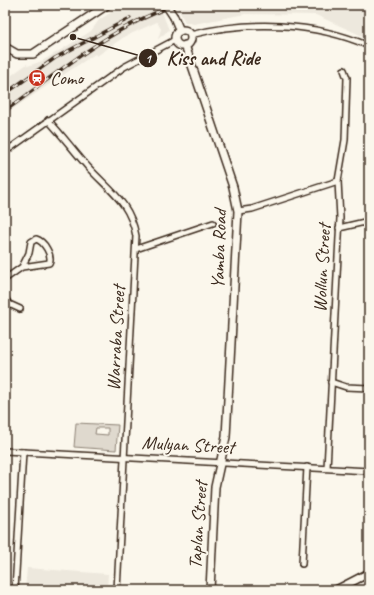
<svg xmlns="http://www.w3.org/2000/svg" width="374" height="595" font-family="Caveat,sans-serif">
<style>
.built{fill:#ede8dd}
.green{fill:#dfd9ce;stroke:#8d8276;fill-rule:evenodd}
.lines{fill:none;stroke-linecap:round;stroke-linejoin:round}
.street-casing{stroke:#3b2a1e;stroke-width:8}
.secondary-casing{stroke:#3b2a1e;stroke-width:10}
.street{stroke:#fbf7ec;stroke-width:5}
.secondary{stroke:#fbf7ec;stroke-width:7}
.rail-casing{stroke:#3b2a1e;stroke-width:3.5}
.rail{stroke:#fbf7ec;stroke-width:2;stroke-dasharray:6;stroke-linecap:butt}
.secondary-bridge-casing{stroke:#3b2a1e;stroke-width:10;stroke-linecap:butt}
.secondary-bridge{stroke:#fbf7ec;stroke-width:7}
.labels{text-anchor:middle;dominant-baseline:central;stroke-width:4;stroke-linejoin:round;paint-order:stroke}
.poi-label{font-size:19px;fill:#3b2a1e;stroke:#fbf7ec;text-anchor:start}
.street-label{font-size:19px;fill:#3b2a1e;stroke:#fbf7ec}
.leader{fill:none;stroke:#3b2a1e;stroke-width:1.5}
.callout-dot{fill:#3b2a1e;stroke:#fbf7ec;stroke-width:1.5}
.mark-label{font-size:12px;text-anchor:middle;font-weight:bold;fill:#fff}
.callout-label{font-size:20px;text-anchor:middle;font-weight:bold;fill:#3b2a1e;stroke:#fbf7ec;stroke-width:4;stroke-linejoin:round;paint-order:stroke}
</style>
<rect width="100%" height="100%" fill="#fbf7ec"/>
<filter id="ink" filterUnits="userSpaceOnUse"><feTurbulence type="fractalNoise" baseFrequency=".025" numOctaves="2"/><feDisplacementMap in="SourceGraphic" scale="8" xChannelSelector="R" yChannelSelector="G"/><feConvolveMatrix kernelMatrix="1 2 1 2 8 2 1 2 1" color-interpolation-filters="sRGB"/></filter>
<g filter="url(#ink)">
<g class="built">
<polygon points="123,5 154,6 163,15 169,30 158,39 161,29 157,22 124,37 97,56 95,54 72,69 5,114 5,80 27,64 28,66 42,61 69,45 91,31 99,20"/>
<polygon points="176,5 369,5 369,39 316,15 245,14 194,24 185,22"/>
<polygon points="27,568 108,574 107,590 25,590"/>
</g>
<path class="green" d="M76 423 118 425 116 450 74 447ZM96 428H108V435L95 434Z"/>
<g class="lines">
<g class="street-casing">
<g id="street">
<path d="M190 35C248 20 314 22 369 46"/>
<path d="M48 120C62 135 74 151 88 167 110 191 130 202 136 236L117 590"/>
<polyline points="5,152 124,67 175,40"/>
<polyline points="238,211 252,209 338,181"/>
<polyline points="339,228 369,221"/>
<polyline points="136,249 213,223"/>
<path d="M5 279 22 267 49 263C53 256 44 241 36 239L31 242 29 253 22 267"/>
<polyline points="5,298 9,304 20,309"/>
<polyline points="331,382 346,387 369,388"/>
<polyline points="5,451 369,471"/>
<polyline points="327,468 340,218 338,181 345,140 347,78 344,70"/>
<polyline points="302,564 307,467"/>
<polyline points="15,590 23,452"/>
</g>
</g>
<g class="secondary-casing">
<g id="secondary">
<polyline points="174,17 180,31"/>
<circle cx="183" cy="38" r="8"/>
<polyline points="185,45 233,187 238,211 226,437 215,487 210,590"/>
<polyline points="5,47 17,54 33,54 107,5"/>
<polyline points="336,590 369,573"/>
</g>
</g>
<use href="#street" class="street"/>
<use href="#secondary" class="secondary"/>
<g class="rail-casing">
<g id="rail">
<polyline points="361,5 369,8"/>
<polyline points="5,94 55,58 130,18"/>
<path d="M5 111C59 72 112 26 176 5"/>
</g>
</g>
<use href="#rail" class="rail"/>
<g class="secondary-bridge-casing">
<polyline id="secondary-bridge" points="166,5 174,17"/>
</g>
<use href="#secondary-bridge" class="secondary-bridge"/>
</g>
</g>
<defs>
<g id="station-disc" transform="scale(0.9)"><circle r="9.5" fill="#c8321e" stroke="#fbf7ec"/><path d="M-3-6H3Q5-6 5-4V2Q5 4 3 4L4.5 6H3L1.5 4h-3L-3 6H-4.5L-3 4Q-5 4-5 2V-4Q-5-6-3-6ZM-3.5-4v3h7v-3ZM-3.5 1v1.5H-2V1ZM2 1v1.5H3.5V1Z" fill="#fff"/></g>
</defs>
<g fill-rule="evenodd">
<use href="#station-disc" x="37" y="78"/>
</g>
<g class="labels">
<g class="poi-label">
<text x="50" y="78">Como</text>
</g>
<g class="street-label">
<text transform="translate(219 249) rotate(-88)">Yamba Road</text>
<text transform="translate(322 268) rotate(-87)">Wollun Street</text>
<text transform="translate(116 338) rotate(-87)">Warraba Street</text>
<text transform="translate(188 445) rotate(3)">Mulyan Street</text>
<text transform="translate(198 525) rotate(-86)">Taplan Street</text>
</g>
</g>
<path class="leader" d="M73 37L148 58"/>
<g class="callout-dot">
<circle cx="73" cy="37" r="4"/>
<circle cx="148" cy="58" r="10"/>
</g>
<g class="mark-label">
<text x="148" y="63">1</text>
</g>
<g class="callout-label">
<text x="213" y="65">Kiss and Ride</text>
</g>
<rect width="374" height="595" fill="none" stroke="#fbf7ec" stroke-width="20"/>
<rect x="10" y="10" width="354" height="575" fill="none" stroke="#3b2a1e" stroke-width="1.5" filter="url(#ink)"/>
</svg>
